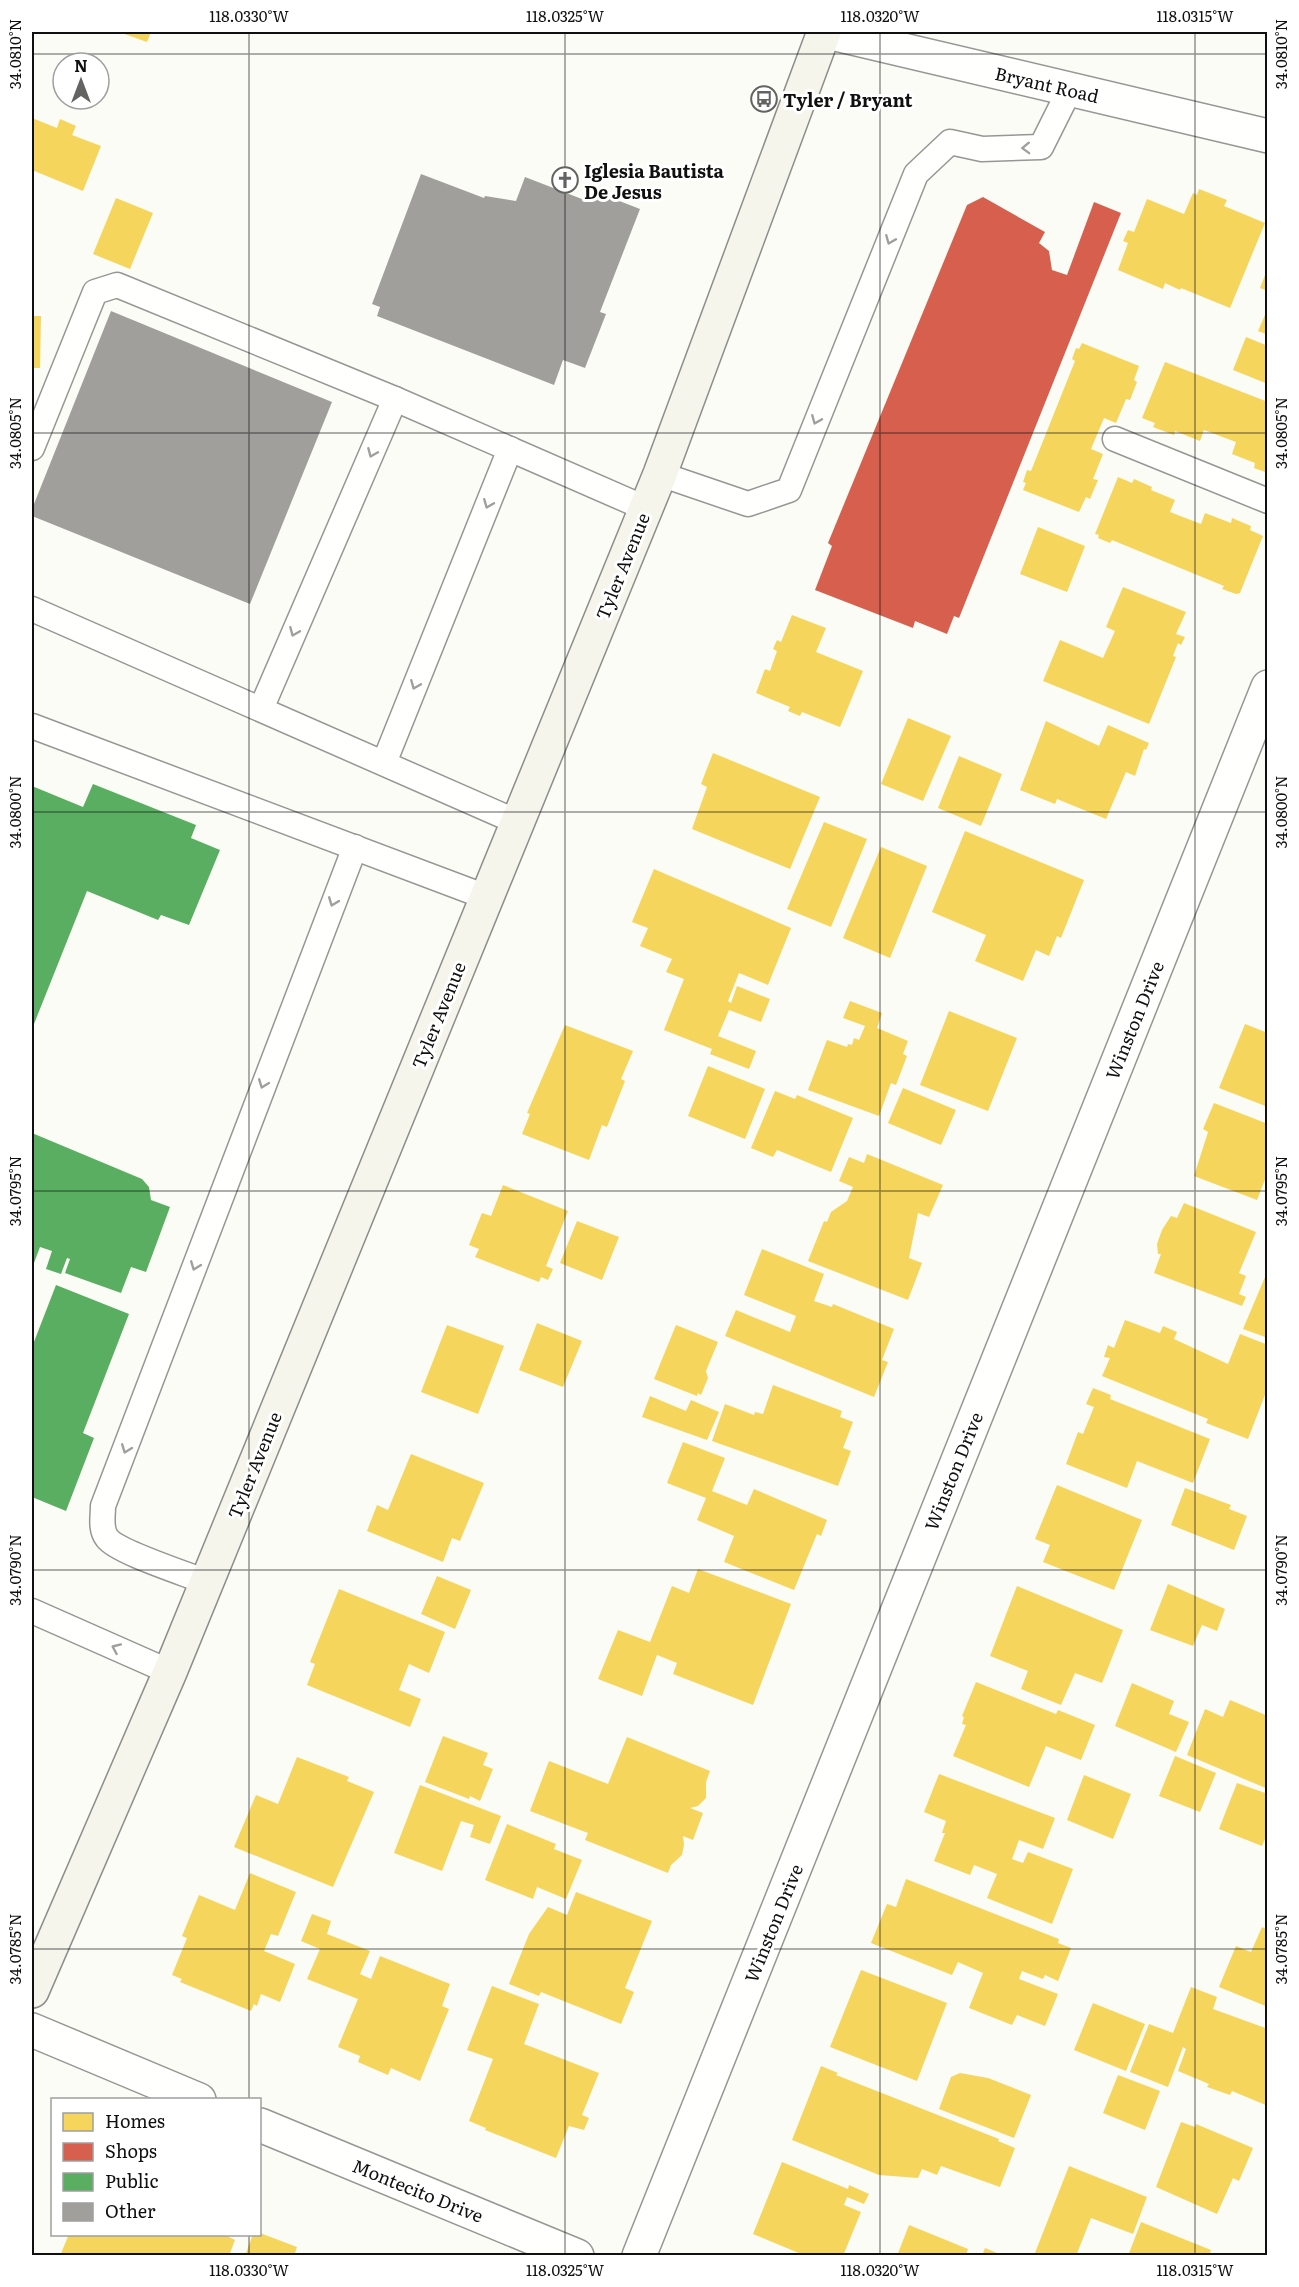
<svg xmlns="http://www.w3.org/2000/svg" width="1299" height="2287" font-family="Literata,serif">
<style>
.homes{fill:#f6d55c}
.shops{fill:#d6604d}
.public{fill:#5aae61}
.building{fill:#a09f9c}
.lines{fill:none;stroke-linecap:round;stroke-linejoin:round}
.lane-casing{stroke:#969694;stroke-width:27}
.street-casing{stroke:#969694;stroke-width:36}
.secondary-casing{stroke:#8d8d8b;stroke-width:36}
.lane{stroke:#fffffe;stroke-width:24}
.street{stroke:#fffffe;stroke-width:33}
.secondary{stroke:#f5f5ec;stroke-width:33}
.oneway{stroke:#9f9f9f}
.ticks{fill:none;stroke:#101010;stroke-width:1.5;stroke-opacity:0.45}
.labels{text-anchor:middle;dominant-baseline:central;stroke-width:6;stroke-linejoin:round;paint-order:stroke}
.street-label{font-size:18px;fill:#101010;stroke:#fff}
.poi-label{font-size:18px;font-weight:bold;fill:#101010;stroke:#fff;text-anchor:start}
.neatline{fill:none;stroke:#101010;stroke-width:2}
.ticks-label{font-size:15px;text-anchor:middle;fill:#101010}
</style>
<rect width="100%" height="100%" fill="#fcfcf7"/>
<g class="homes">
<polygon points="119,32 151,32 147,42"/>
<polygon points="32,118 57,128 60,119 76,126 72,135 101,146 83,191 32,170"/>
<polygon points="1199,189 1227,200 1224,206 1265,223 1230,308 1181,288 1180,290 1165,283 1163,289 1118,270 1128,243 1123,241 1128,230 1134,232 1147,199 1184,214 1193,193 1197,195"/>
<polygon points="116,198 153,213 130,269 93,254"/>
<polygon points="1267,270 1268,270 1268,291 1260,288"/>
<polygon points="1268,308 1268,335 1258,331"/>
<polygon points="32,316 41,316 40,368 32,368"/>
<polygon points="1246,337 1268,346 1268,384 1233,370"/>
<polygon points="1082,343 1139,366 1134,380 1137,382 1130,400 1126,399 1116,423 1104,418 1091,449 1103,454 1093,479 1098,480 1090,499 1086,497 1079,512 1023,490 1026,483 1023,482 1027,470 1031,471 1075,361 1072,359 1076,348 1079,349"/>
<polygon points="1165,362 1268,402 1268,473 1254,468 1255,463 1232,454 1236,442 1204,430 1200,441 1175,431 1174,435 1153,427 1155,423 1142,418"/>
<polygon points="1118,477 1132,483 1134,479 1152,487 1151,490 1175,500 1170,512 1201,524 1205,513 1231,523 1232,518 1251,526 1250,530 1263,536 1240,593 1236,594 1222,589 1224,586 1112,540 1110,543 1098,538 1099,535 1095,534"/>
<polygon points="1038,527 1085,546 1067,592 1020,574"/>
<polygon points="1123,587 1186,612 1176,634 1185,637 1181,645 1178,643 1173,656 1176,657 1149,724 1043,681 1060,640 1103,658 1115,631 1106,627"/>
<polygon points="792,615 826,628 816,652 863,671 840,727 802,712 800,716 788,711 790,707 756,693 765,669 770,671 777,651 773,649 777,640 781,642"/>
<polygon points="908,718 951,736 923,801 881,784"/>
<polygon points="1046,721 1099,746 1108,725 1149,743 1146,750 1144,749 1135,776 1126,772 1106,819 1057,799 1055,804 1020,790"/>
<polygon points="713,753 820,797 790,869 692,829 707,787 701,784"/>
<polygon points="959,756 1002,774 981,826 938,808"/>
<polygon points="824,822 867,839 831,927 787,909"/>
<polygon points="965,831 1084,880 1061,938 1057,936 1049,956 1036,950 1023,981 975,961 986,935 932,912"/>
<polygon points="881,847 927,866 890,958 843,938"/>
<polygon points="654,869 791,928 768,985 739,973 728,1001 731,1003 737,986 770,999 761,1022 729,1010 718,1036 756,1051 749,1069 710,1054 712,1049 664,1030 684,979 666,972 672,959 640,946 648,928 632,922"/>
<polygon points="850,1001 882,1013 877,1028 908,1041 903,1054 907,1056 896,1085 891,1083 879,1116 808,1090 827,1040 847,1047 848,1044 852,1045 854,1038 859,1040 865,1026 843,1018"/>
<polygon points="949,1011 1017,1038 988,1111 920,1085"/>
<polygon points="1245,1024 1268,1033 1268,1107 1219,1088"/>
<polygon points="565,1025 633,1051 621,1079 625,1081 607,1127 602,1125 589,1160 522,1134 530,1114 527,1113"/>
<polygon points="708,1066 765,1089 745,1139 688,1116"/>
<polygon points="903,1088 956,1110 941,1145 888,1123"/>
<polygon points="775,1091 795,1099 797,1095 853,1118 831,1172 777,1150 773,1157 751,1148"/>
<polygon points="1214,1103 1268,1124 1268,1172 1257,1200 1194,1176 1208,1132 1203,1129"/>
<polygon points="867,1154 943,1185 929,1217 918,1213 909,1258 922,1263 908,1300 808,1261 824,1221 827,1222 831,1212 847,1201 853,1187 839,1181 849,1157 864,1163"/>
<polygon points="503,1185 568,1211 546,1266 553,1269 548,1280 541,1277 539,1282 475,1257 479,1249 469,1245 482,1213 491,1216"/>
<polygon points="1184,1203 1256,1232 1239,1273 1246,1276 1239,1294 1246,1297 1242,1306 1154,1273 1161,1254 1158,1254 1157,1244 1162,1230 1171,1216 1177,1218"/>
<polygon points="577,1221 619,1237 602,1280 560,1263"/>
<polygon points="762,1249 824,1274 814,1301 832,1307 833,1304 894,1329 882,1360 888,1362 874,1397 725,1336 736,1310 790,1332 796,1316 744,1295"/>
<polygon points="1268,1270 1268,1338 1243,1329"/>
<polygon points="1125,1320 1160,1333 1163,1326 1177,1332 1174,1339 1228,1364 1240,1334 1268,1345 1268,1387 1248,1439 1206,1423 1208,1419 1102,1376 1110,1358 1104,1357 1108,1345 1114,1348"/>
<polygon points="537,1323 582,1341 563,1387 519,1370"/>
<polygon points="447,1325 504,1346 478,1414 421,1392"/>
<polygon points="676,1325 718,1342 706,1371 708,1378 701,1395 698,1393 697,1396 654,1379"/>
<polygon points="773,1385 842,1411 840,1417 853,1422 843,1448 851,1451 838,1486 712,1441 725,1404 754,1415 755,1412 763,1414"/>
<polygon points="1093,1388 1111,1395 1110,1399 1210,1439 1193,1483 1137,1461 1127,1488 1066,1464 1078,1432 1083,1434 1094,1407 1086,1404"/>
<polygon points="650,1396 686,1411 691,1400 719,1412 707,1440 642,1417"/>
<polygon points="683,1442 725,1458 712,1491 747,1505 754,1489 827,1520 821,1536 817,1534 794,1590 724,1562 734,1536 697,1520 706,1498 667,1483"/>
<polygon points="411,1454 484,1483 460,1541 452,1538 443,1562 367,1531 377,1505 388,1510"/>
<polygon points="1057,1485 1142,1520 1114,1590 1043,1562 1050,1545 1035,1539"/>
<polygon points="1185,1488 1231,1505 1229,1509 1247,1516 1234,1550 1171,1525"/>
<polygon points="698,1569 791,1604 753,1705 673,1674 677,1663 657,1655 642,1696 598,1679 618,1630 650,1642 672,1586 689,1593"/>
<polygon points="437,1576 471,1590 455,1629 421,1614"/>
<polygon points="1168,1584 1225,1609 1217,1631 1202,1625 1193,1646 1150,1630"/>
<polygon points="1017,1586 1123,1630 1102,1683 1075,1673 1061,1705 1021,1689 1028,1671 990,1656"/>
<polygon points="339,1589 445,1632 429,1673 409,1664 399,1690 421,1699 410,1727 307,1685 315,1664 310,1662"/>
<polygon points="976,1682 1056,1714 1058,1710 1095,1725 1081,1760 1046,1746 1029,1787 953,1756 966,1725 962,1724 964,1717 962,1716"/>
<polygon points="1132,1683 1174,1701 1169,1714 1189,1722 1176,1752 1115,1726"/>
<polygon points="1230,1700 1268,1716 1268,1789 1187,1755 1205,1709 1223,1717"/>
<polygon points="443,1736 488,1753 483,1765 493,1769 480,1801 470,1796 469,1799 425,1782"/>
<polygon points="627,1737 710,1771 706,1782 706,1798 698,1806 690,1808 703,1813 693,1840 683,1836 684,1845 682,1855 671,1865 668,1873 585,1840 588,1833 530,1811 549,1761 608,1784"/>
<polygon points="1175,1756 1216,1773 1200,1812 1159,1796"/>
<polygon points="297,1757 349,1777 347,1781 374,1792 333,1887 234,1847 256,1795 278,1804"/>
<polygon points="939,1774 1055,1818 1043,1849 1019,1840 1012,1859 1023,1863 1028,1852 1073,1869 1052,1924 987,1898 997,1874 974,1865 970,1875 934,1861 945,1833 942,1833 946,1821 924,1812"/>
<polygon points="1084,1775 1131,1794 1113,1839 1067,1820"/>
<polygon points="1237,1783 1268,1794 1268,1832 1262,1846 1219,1829"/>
<polygon points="420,1785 501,1816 490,1844 470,1837 474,1825 461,1821 442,1871 394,1853"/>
<polygon points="507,1824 556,1844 554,1849 582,1860 566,1899 537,1887 533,1899 485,1880"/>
<polygon points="250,1873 296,1892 278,1936 271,1934 264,1951 295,1964 280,2002 261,1994 257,2006 254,2004 251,2011 180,1982 182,1979 172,1975 187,1938 182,1936 199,1895 235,1910"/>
<polygon points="906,1879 1059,1939 1058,1943 1071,1948 1058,1981 1045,1975 1043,1979 1022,1971 1019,1979 1058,1994 1045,2026 1017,2015 1012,2025 969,2008 983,1973 958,1962 952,1975 871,1943 887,1904 896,1907"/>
<polygon points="576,1892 652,1921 625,1988 634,1992 621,2024 541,1992 539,1996 509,1984 529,1934 548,1907 567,1915"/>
<polygon points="312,1914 331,1921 327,1934 370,1951 360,1974 371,1979 380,1956 450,1984 442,2006 449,2009 420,2081 391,2068 388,2075 358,2062 360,2056 338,2047 358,1999 307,1979 320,1949 301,1941"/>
<polygon points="1262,1927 1268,1930 1268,2007 1219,1987 1236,1946 1251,1952"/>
<polygon points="861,1970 947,2003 917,2081 830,2047"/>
<polygon points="492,1986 539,2004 524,2044 599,2073 582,2115 589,2118 584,2130 569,2126 556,2158 485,2130 486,2128 469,2121 493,2059 467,2050"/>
<polygon points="1191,1987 1217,1997 1213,2009 1268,2029 1268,2106 1232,2091 1230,2095 1207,2087 1209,2084 1178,2071 1186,2049 1183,2047 1168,2087 1130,2072 1149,2024 1173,2033"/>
<polygon points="1093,2003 1145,2024 1126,2071 1074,2050"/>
<polygon points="821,2066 838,2073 836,2075 999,2139 998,2141 1015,2148 1000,2187 941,2166 937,2175 922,2169 918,2178 879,2175 792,2140"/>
<polygon points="960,2073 988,2078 1031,2095 1014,2138 939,2109 951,2077"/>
<polygon points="1118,2075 1160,2091 1145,2130 1103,2113"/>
<polygon points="1181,2122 1195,2127 1196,2124 1253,2148 1239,2181 1233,2178 1217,2214 1156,2187"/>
<polygon points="782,2162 848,2189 849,2185 869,2194 864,2204 847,2197 844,2205 861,2212 843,2256 806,2256 753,2234"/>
<polygon points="1069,2166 1147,2197 1133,2234 1091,2218 1076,2256 1042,2256 1035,2253"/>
<polygon points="1141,2222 1211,2250 1209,2256 1128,2256"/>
<polygon points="909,2225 968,2249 966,2256 897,2256"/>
<polygon points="260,2233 297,2247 295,2253 300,2256 245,2256 253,2234"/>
<polygon points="69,2234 223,2234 235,2240 229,2256 60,2256"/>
<polygon points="985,2248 1002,2255 1002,2256 982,2256"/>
</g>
<polygon class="shops" points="983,197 1045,232 1039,243 1049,251 1052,270 1067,275 1094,202 1121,213 959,618 954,616 947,634 915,621 913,628 815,590 832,546 828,543 967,205"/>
<g class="public">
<polygon points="93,784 196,825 191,838 220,850 189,925 161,915 158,920 87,891 32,1029 32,786 83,807"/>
<polygon points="32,1133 142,1179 149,1187 151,1200 170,1207 146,1272 131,1267 121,1293 65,1273 70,1259 67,1258 61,1274 46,1269 52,1251 40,1247 34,1263 32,1262"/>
<polygon points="56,1285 129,1314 83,1433 94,1438 66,1511 32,1497 32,1347"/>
</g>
<g class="building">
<polygon points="421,174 484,198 485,196 516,201 525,177 587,201 591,190 640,209 600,312 606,314 585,368 563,360 554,385 377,316 380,307 372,304"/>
<polygon points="111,311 332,402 250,604 32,516 32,509"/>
</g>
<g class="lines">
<g class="lane-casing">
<g id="lane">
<polyline points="1115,439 1268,501"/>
<polyline points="32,448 95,292 117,285 395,399 645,508"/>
<polyline points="660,474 748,504 789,490 916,174 950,142 982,149 1041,147 1070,89"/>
<polyline points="32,609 517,822"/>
<polyline points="261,709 395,399"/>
<polyline points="32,726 486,897"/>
<polyline points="384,763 510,449"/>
<path d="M206 1582C187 1574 117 1552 107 1538 100 1529 103 1517 103 1506L355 847"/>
<polyline points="32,1611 170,1672"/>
</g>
</g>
<g class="street-casing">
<g id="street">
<polyline points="827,32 1268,136"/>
<polyline points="32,2030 199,2100"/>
<polyline points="260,2125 577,2256"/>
<polyline points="639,2256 1268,687"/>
</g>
</g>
<g class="secondary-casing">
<polyline id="secondary" points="32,1991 170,1672 660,474 824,32"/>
</g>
<use href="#lane" class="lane"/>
<use href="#street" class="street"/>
<use href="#secondary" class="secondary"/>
</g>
<defs><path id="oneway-chevron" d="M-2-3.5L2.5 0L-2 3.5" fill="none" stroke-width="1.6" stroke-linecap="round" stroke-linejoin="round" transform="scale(1.5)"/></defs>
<g class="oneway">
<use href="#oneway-chevron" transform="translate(1026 148) rotate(178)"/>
<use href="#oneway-chevron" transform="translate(890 240) rotate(112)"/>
<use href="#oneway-chevron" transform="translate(816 420) rotate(112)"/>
<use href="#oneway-chevron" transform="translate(372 453) rotate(113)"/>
<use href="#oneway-chevron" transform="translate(488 504) rotate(112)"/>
<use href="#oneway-chevron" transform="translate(294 632) rotate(113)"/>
<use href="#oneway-chevron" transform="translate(415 685) rotate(112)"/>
<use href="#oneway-chevron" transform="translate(333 902) rotate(111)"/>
<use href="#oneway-chevron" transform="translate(263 1084) rotate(111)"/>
<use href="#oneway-chevron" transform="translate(195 1266) rotate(111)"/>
<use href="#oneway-chevron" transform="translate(126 1449) rotate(111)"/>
<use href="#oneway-chevron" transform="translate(116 1648) rotate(-156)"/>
</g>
<path class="ticks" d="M249 32V2100M565 32V2256M880 32V2256M1195 32V2256M32 54H1268M32 433H1268M32 812H1268M32 1191H1268M32 1570H1268M32 1949H1268M249 2234V2256"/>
<defs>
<g id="bus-ring" transform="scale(1.35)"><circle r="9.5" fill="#fff" stroke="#636361" stroke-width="1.5"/><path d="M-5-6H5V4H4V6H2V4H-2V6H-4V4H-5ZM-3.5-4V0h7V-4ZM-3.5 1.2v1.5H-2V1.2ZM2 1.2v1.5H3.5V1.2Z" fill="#636361"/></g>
<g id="church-ring" transform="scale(1.35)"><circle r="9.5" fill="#fff" stroke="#636361" stroke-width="1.5"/><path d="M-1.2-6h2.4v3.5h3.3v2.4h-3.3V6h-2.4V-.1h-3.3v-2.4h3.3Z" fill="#636361"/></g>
</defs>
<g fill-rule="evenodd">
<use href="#bus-ring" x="764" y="99"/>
<use href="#church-ring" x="565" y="180"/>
</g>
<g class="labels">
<g class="street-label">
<text transform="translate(1047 84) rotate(13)">Bryant Road</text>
<text transform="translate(622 566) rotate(-68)">Tyler Avenue</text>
<text transform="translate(438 1015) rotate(-68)">Tyler Avenue</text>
<text transform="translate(1134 1020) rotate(-68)">Winston Drive</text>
<text transform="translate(254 1465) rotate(-68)">Tyler Avenue</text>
<text transform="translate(953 1471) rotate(-68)">Winston Drive</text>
<text transform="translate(773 1923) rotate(-68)">Winston Drive</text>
<text transform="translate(418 2190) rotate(22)">Montecito Drive</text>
</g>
<g class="poi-label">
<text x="783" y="99">Tyler / Bryant</text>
<text x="584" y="170">Iglesia Bautista<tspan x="584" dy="21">De Jesus</tspan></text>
</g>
</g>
<rect width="1299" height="2287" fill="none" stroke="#ffffff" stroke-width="66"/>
<rect x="51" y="2098" width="210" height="138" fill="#ffffff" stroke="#9f9f9f" stroke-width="1.5"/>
<rect x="63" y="2113" width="30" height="18" fill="#f6d55c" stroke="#9f9f9f" stroke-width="1.5"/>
<text x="105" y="2128" font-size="18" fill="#101010">Homes</text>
<rect x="63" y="2143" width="30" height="18" fill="#d6604d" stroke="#9f9f9f" stroke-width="1.5"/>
<text x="105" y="2158" font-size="18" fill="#101010">Shops</text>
<rect x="63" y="2173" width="30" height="18" fill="#5aae61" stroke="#9f9f9f" stroke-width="1.5"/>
<text x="105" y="2188" font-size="18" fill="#101010">Public</text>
<rect x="63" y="2203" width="30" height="18" fill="#a09f9c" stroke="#9f9f9f" stroke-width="1.5"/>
<text x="105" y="2218" font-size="18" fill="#101010">Other</text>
<g transform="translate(81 81)"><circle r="28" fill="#ffffff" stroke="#9f9f9f" stroke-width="1.5"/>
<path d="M0-4.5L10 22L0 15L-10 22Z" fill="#636361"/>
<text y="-9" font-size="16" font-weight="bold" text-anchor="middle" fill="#101010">N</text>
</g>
<rect x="33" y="33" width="1233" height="2221" class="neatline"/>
<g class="ticks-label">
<text x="249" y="22">118.0330°W</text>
<text x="565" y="22">118.0325°W</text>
<text x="880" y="22">118.0320°W</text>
<text x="1195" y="22">118.0315°W</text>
<text transform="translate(16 54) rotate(-90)" y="5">34.0810°N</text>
<text transform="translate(1282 54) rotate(-90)" y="5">34.0810°N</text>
<text transform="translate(16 433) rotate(-90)" y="5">34.0805°N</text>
<text transform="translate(1282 433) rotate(-90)" y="5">34.0805°N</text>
<text transform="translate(16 812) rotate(-90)" y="5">34.0800°N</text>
<text transform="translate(1282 812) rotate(-90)" y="5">34.0800°N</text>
<text transform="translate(16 1191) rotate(-90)" y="5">34.0795°N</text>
<text transform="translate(1282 1191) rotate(-90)" y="5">34.0795°N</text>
<text transform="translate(16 1570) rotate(-90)" y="5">34.0790°N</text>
<text transform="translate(1282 1570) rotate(-90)" y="5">34.0790°N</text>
<text transform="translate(16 1949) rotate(-90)" y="5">34.0785°N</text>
<text transform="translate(1282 1949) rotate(-90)" y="5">34.0785°N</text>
<text x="249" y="2276">118.0330°W</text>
<text x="565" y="2276">118.0325°W</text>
<text x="880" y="2276">118.0320°W</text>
<text x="1195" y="2276">118.0315°W</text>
</g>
</svg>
